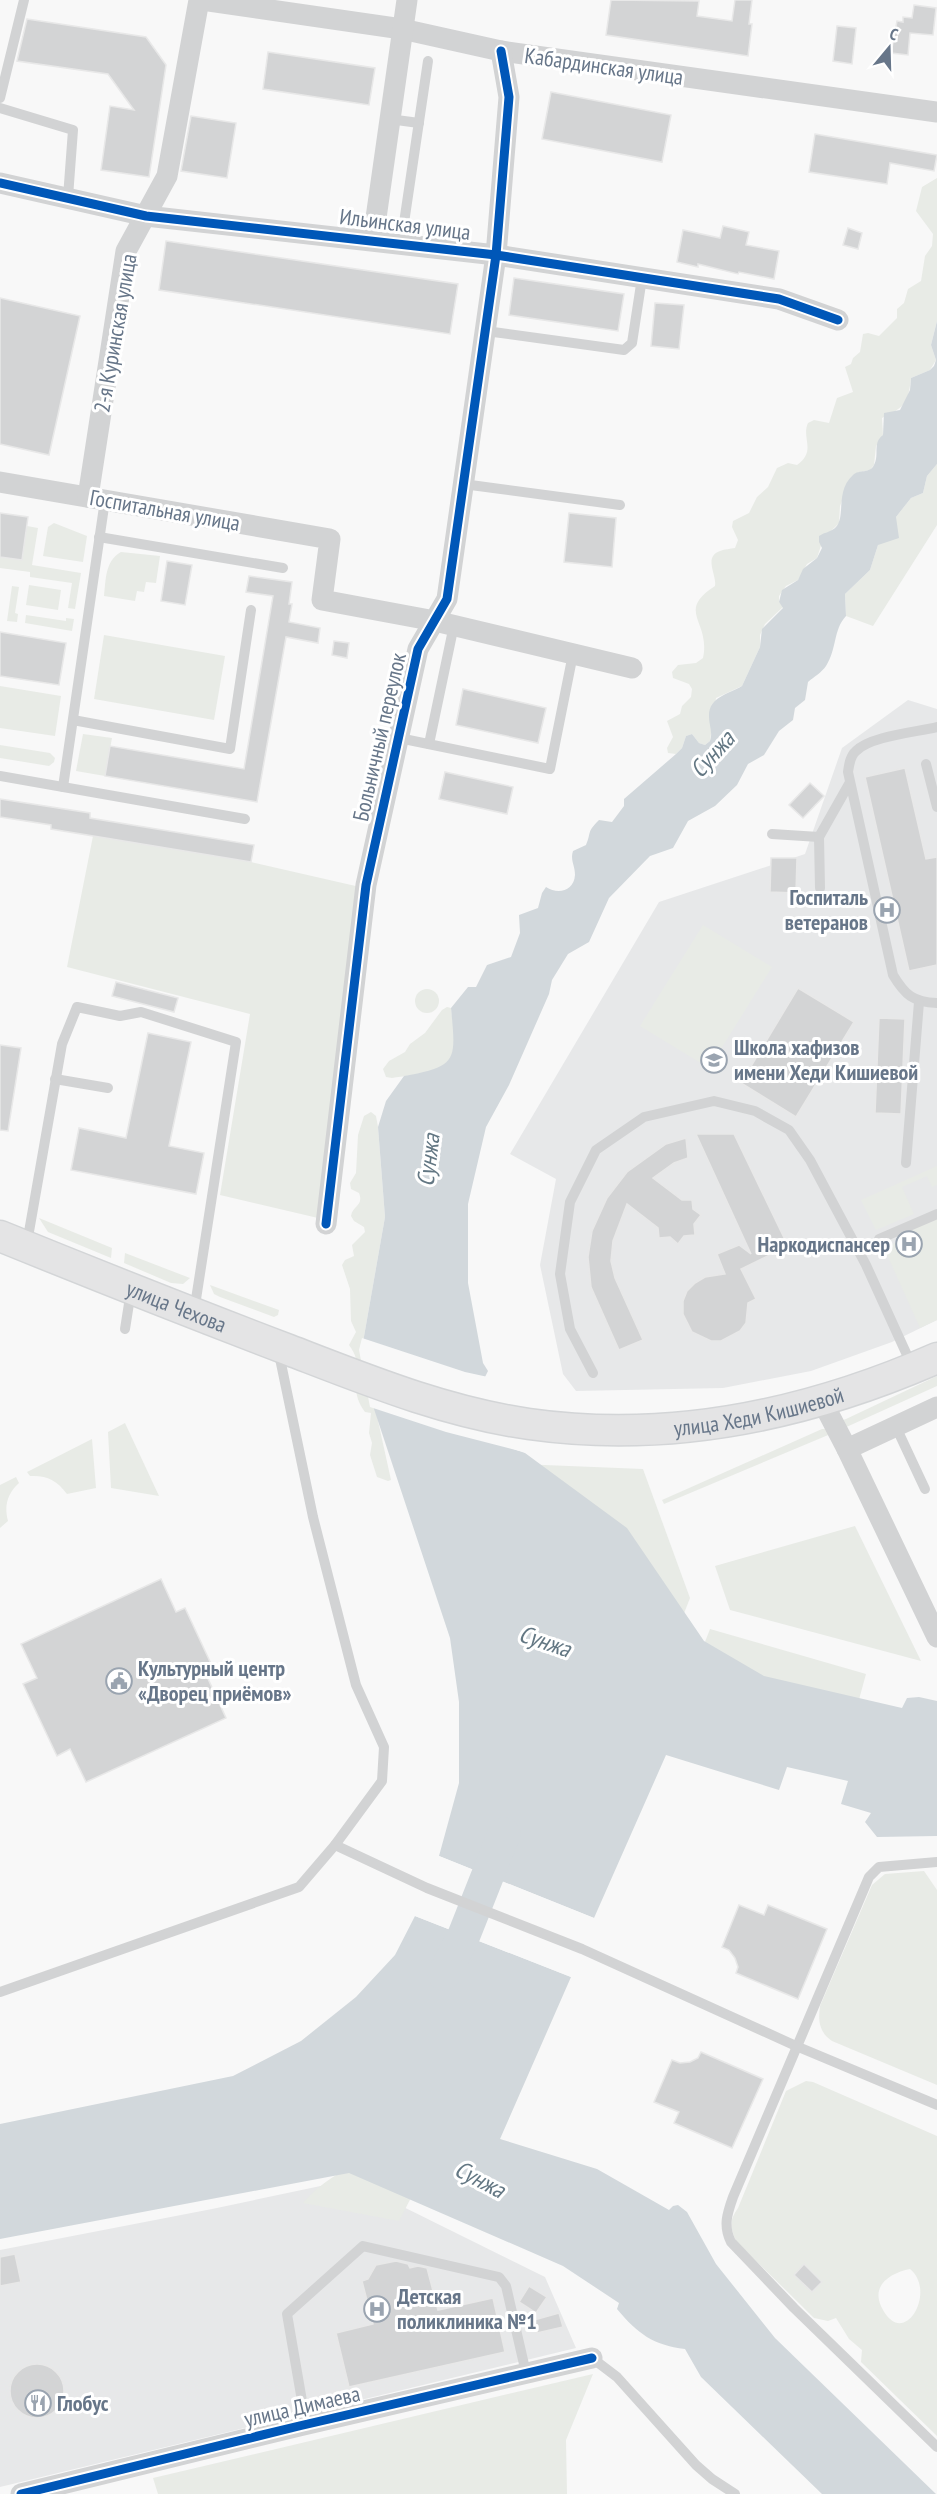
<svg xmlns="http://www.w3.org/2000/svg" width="937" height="2494" font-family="'PT Sans Narrow',sans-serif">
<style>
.built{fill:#e7e8e9}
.green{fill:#e8ebe6;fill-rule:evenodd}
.water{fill:#d2d8dc}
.pier{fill:#f8f8f8}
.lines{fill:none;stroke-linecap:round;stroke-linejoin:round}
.river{stroke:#d2d8dc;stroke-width:33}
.building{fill:#d3d4d5;stroke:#e8e8e8;stroke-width:1.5}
.secondary-casing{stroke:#d3d5d7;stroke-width:33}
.service{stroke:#d2d3d4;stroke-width:10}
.minor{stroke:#d2d3d4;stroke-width:21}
.secondary{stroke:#e4e4e5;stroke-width:30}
.cycleway-casing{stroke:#fff;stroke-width:13}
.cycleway{stroke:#0057b8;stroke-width:9}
.labels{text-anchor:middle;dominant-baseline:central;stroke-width:6;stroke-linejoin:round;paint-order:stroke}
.street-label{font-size:22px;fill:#677689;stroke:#fff}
.poi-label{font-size:22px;font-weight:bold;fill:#677689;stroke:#fff;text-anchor:start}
.water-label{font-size:24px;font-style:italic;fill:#637783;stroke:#fff}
</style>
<rect width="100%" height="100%" fill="#f8f8f8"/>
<g class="built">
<polygon points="908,700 937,709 937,1320 892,1342 811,1371 723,1388 576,1391 563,1374 540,1265 556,1179 510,1154 659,902 805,854 842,748"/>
<polygon points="349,2180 545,2277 576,2348 0,2487 0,2250 212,2209"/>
</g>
<g class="green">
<path d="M937 178V321L931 345 936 360 930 370 911 378C908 405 904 407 882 418L883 435 876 446 874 465 870 470 859 472 850 480 840 506 839 523 830 532 825 533 817 558 807 564 798 580 786 586 779 596V602L783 607 765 624 760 635V647L742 686 716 698 710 741 705 745 699 743 692 734 686 736 682 748 676 754 668 753 667 748 673 737 667 721 680 714 682 706 691 697 692 689 689 684 673 678 672 672 678 665 696 663 703 658C711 621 675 612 715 586 717 575 703 557 720 551 725 549 730 549 735 548L738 540 732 527 733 521 749 513 757 497 768 487 777 468 788 463 797 465C817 451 801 438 808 423L814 420 829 423 837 398 853 392 845 367 851 364 853 358 860 352 863 334 868 333 879 336 897 318V309L904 303 908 289 921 281 925 256 932 246 933 234 916 211 922 187Z"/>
<polygon points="937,464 937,525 873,626 846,616 845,594 870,570 878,545 896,517 911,498 923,493 927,476"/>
<polygon points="54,523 87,536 83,562 43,556 48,527"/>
<polygon points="27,526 38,528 32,565 81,573 75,609 68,608 72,583 30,577 30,572 0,568 0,557 21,560"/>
<path d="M121 552 160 556 156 583 146 582 144 592 137 591 135 601 104 596C106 579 105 561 121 552Z"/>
<polygon points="29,585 61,590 58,610 26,605"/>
<polygon points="12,586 19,587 15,613 18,614 17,622 7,621"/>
<polygon points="26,615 66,621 66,618 74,619 72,631 25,623"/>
<polygon points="104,635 225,656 214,720 94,699"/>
<polygon points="0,686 61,696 55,736 0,728"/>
<polygon points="83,734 112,738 105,776 76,771"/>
<polygon points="0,745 50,753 55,758 54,762 49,766 0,758"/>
<polygon points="93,836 251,862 360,887 318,1218 220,1195 250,1014 67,967"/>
<polygon points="703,925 772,967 709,1068 640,1026"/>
<circle cx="427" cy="1001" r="12"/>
<path d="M447 1007 451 1008C452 1020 456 1035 455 1046 452 1074 414 1074 392 1078L386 1077 383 1069 389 1061 405 1052 410 1044 425 1033 442 1010Z"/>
<path d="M371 1112 376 1116 378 1127 385 1217 362 1348 391 1480 388 1481 377 1477 370 1455 372 1443 369 1433 371 1413 365 1412C348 1389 362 1378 356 1359 355 1354 352 1349 349 1345L356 1332 351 1321 350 1289 342 1265 345 1260 354 1256 352 1245 365 1232 364 1227 354 1221 351 1216C353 1205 364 1206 359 1193L351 1189 350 1183 356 1173 358 1135 364 1116Z"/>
<polygon points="937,1166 937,1185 932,1187 927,1176 902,1187 914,1214 876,1230 861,1200"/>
<polygon points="39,1218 112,1248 111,1258 48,1232"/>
<polygon points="937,1218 937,1320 920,1328 884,1248 900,1241 898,1235"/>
<polygon points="125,1253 190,1278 183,1284 171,1283 124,1263"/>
<polygon points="210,1285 279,1310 278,1315 274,1317 220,1297 214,1294"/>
<polygon points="937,1376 937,1386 842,1429 843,1420 846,1419"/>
<polygon points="125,1423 159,1496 111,1488 108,1432"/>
<polygon points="822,1429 825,1429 833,1433 664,1504 662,1500"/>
<path d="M92 1439 96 1488 67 1494C57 1480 46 1475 30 1476L27 1472Z"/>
<polygon points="520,1464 643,1469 690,1598 613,1796"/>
<path d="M16 1477 19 1483C7 1494 4 1506 8 1521L0 1528V1485Z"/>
<polygon points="855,1526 921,1661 730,1610 715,1566"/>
<polygon points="710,1629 866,1674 839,1773 669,1734"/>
<path d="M924 1871 937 1890V2085L832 2041C819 2032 818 2021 820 2006L872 1885 885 1874Z"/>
<path d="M806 2081 813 2082 937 2136V2436L861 2362 862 2350 849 2339 836 2318 828 2321 814 2318 736 2241C730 2227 729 2221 738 2208L786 2091ZM910 2269C937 2291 905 2349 883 2310 869 2286 890 2273 910 2269Z"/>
<path d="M447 2128 399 2221 303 2203C337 2163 399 2147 447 2128Z"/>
<polygon points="593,2374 566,2440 567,2494 158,2494 153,2478"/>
</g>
<g class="water">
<path d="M937 321V464L927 476 923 493 911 498 896 517 899 538 878 545 870 570 845 594 846 616C833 630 837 649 826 666 822 672 814 677 808 682L805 700 795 708 793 720 779 731 764 755 748 764 737 785 715 806 688 821 673 848 650 856 609 898 589 942 568 954 552 980 549 994 509 1085 486 1127 468 1204V1283L483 1363 488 1371 479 1389 505 1446 525 1453 627 1528 704 1641 764 1676 902 1708 907 1698 919 1697 937 1701V1836L877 1837 865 1822 871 1813 841 1804 848 1781 787 1767 779 1790 666 1755 594 1918 439 1856 459 1783V1702L450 1638 374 1409 362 1348 385 1217 378 1127 386 1101 404 1076C458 1066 456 1061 451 1008L468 987H476L487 965 511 957 520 933 519 915 538 908 542 893 546 887C558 895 574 891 575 875 575 865 570 861 573 851L586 845C592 831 586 833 599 820L612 822 624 806V799L676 754 682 748 686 736 692 734 699 743 705 745 710 741C713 732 709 725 709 717 708 697 729 694 742 686L760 647 762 629 783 608 779 602 782 590 798 580 803 569 817 558 822 548 819 542V536C825 532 831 532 836 527 846 516 835 491 853 475 859 469 870 474 874 465 880 454 872 443 883 435L884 413 900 410 910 390 911 378 930 370 934 366 936 360 931 345Z"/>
<path d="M415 1916 571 1977 500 2139 597 2169 669 2210 673 2206 678 2205 687 2212 716 2264 775 2338 936 2494H822L701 2377 685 2349C653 2345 638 2334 617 2309L619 2303 563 2266 349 2173 0 2239V2124L233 2076 301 2041 356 1997 395 1955Z"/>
</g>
<g class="pier">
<polygon points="362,1338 465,1372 488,1377 482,1389 486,1406 504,1440 514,1448 526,1450 531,1454 446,1432 370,1407 359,1350"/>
<polygon points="439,1856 594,1918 593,1921 438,1859"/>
<polygon points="416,1913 572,1975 571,1977 415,1916"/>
</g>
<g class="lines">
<polyline class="river" points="444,1974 464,1935 504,1834"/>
</g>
<g class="building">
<polygon points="611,0 699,1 697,16 732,21 735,0 752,0 749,24 752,24 748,56 606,35"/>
<polygon points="914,5 936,8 933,35 910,33 908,55 891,53 897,21 903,22 903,17 912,18"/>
<polygon points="27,19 146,37 166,65 149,177 101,170 110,106 134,110 108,74 17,61"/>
<polygon points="837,26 856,28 852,64 833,61"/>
<polygon points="268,52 375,68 369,105 263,89"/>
<polygon points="551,92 671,115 662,162 542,139"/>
<polygon points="191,116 236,123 227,178 181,171"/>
<polygon points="815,134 937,155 934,171 890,163 887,184 809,172"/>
<polygon points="723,226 749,232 746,245 779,251 774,279 739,272 738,274 698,264 698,267 677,262 683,230 720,238"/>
<polygon points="848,228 862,233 858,249 843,245"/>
<polygon points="166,241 458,284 450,334 159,290"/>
<polygon points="514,278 624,294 618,331 509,315"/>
<polygon points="0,298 80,316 49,455 0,444"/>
<polygon points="655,303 684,305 679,349 651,346"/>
<polygon points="0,513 28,517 22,560 0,557"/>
<polygon points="569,513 616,518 612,567 564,562"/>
<polygon points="167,561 192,565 185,605 161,601"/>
<polygon points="249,576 292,582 289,604 292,604 289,622 320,628 318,643 286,637 257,802 105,776 110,746 244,769 273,596 246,592"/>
<polygon points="0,632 66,643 59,685 0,676"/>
<polygon points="334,641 349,643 347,658 332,655"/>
<polygon points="463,689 546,708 538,743 456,725"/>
<polygon points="905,768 926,859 937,857 937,965 909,971 865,777"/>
<polygon points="445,772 513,787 507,814 439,799"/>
<polygon points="810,783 824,796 803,818 789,805"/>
<polygon points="0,799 90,813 90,818 254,845 251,862 51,829 51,825 0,817"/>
<polygon points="771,858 797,858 796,893 770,892"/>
<polygon points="116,982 178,998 174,1012 112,996"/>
<polygon points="798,988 854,1022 796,1117 741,1083"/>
<polygon points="879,1018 905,1019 901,1114 875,1113"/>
<polygon points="148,1033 191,1042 169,1146 204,1153 196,1194 71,1170 79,1128 126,1138"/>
<polygon points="0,1045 21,1048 8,1131 0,1130"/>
<polygon points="696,1134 734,1134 788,1246 741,1269 756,1299 748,1303 746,1323 740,1331 721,1341 711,1341 692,1332 683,1314 683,1301 687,1291 695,1283 705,1277 725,1274 717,1254 739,1245 751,1254"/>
<polygon points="686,1138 688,1158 674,1163 653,1178 682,1200 692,1200 693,1209 701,1215 694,1224 695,1235 684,1236 678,1244 670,1237 659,1238 658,1228 627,1204 613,1241 611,1261 615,1278 643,1340 619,1350 591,1287 588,1257 592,1231 607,1198 627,1172 666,1144"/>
<polygon points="161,1579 176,1612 185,1608 212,1666 204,1670 226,1718 86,1782 70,1749 57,1756 23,1684 37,1678 21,1644"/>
<polygon points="739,1905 764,1915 768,1905 827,1929 798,1999 736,1973 738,1967 735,1958 729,1950 722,1947"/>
<polygon points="701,2052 763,2079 732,2148 674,2123 679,2112 654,2102 672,2060 680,2063 690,2062 698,2058"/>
<polygon points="15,2254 21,2282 0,2286 0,2257"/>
<polygon points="396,2261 408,2264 410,2268 418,2266 427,2268 438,2310 493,2298 505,2352 349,2387 336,2333 373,2324 362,2281 368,2279 376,2265"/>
<polygon points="804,2264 822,2282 812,2292 794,2275"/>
<polygon points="529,2286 547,2297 536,2313 519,2302"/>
<polygon points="559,2313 563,2327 537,2333 534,2320"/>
<circle cx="37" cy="2391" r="27"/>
</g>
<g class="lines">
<g class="secondary-casing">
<g id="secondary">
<path id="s1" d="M0 1236C96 1275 192 1313 289 1350 367 1380 445 1412 529 1424 670 1444 807 1415 937 1358"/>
</g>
</g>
<g class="service">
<polyline points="0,98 24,0"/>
<polyline points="0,108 73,130 68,197"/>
<polyline points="389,119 419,123"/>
<polyline points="401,243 428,61"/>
<polyline points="486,331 624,350 632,343 642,278"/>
<polyline points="463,484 620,505"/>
<polyline points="99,537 283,568"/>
<polyline points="73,720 230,749 251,610"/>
<path d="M937 727C917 732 870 736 856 751 850 756 849 765 848 772L893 975C905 995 913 1002 937 1003"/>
<polyline points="399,738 550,769 573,654"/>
<polyline points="429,744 454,625"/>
<polyline points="926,764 937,807"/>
<polyline points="0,776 245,819"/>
<polyline points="63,787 105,500"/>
<polyline points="772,834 819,837"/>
<polyline points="820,888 819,837 849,784"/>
<polyline points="55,1079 108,1088"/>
<polyline points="906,1163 919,1002"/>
<polyline points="879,1239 937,1214"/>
<polyline points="27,1243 62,1044 77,1007 120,1016 141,1012 236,1042 194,1312"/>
<polyline points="125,1329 131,1291"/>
<polyline points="593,1373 570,1329 560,1274 570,1202 596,1150 644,1117 714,1101 755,1111 789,1130 810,1160 866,1265 912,1366"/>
<polyline points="896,1427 925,1489"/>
<polyline points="335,1845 427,1888 582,1949 796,2046 937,2105"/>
<path d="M937 1862 879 1867 869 1877 733 2197C727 2214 723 2226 731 2242L794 2308 937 2447"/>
<polyline points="0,1992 299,1887 335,1845 382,1781 384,1747 356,1685 313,1517 278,1349"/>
<polyline points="592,2358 617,2377 696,2465 712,2479 735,2494"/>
<polyline points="306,2424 287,2314 363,2246 499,2277 506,2286 526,2373"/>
</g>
<g class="minor">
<polyline points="202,0 402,29 501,51 937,112"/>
<polyline points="0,183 146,216 496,255 779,299 838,320"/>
<polyline points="373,239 407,0"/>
<polyline points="0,482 330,539 322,600 435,621 632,668"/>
<polyline points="88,497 126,251 167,176 199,0"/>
<polyline points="326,1224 366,885 418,649 447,599 496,255 509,97 501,51"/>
<polyline points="822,1401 847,1449"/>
<polyline points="937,1407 847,1449 937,1637"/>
<polyline points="21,2494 299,2426 592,2358"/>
</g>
<use href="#secondary" class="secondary"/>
<g class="cycleway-casing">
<g id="cycleway">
<polyline points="0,183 146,216 496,255 779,299 838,320"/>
<polyline points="326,1224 366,885 418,649 447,599 496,255 509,97 501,51"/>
<polyline points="21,2494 299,2426 592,2358"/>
</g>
</g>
<use href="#cycleway" class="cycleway"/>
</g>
<defs>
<g id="hospital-ring" transform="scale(1.35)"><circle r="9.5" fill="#fff" stroke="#9aa4b0" stroke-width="1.5"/><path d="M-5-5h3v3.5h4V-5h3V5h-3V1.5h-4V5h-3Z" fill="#9aa4b0"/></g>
<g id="university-ring" transform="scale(1.35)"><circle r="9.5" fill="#fff" stroke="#9aa4b0" stroke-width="1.5"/><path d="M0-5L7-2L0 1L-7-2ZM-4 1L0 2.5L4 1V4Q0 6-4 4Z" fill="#9aa4b0"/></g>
<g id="civic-ring" transform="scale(1.35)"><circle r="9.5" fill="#fff" stroke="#9aa4b0" stroke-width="1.5"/><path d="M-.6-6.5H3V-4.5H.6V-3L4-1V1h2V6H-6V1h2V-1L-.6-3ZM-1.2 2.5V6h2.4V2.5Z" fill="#9aa4b0"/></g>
<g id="restaurant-ring" transform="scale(1.35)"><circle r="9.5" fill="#fff" stroke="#9aa4b0" stroke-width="1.5"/><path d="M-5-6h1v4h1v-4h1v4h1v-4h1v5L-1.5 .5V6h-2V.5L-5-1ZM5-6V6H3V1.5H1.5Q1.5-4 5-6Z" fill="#9aa4b0"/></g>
</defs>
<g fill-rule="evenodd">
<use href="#hospital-ring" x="887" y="910"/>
<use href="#university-ring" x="714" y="1060"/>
<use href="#hospital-ring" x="909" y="1244"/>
<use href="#civic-ring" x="119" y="1681"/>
<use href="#hospital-ring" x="377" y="2309"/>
<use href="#restaurant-ring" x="38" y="2403"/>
</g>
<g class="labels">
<g class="street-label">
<text transform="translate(604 66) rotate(8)">Кабардинская улица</text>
<text transform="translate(405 224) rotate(7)">Ильинская улица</text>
<text transform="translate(115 333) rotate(-80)">2-я Куринская улица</text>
<text transform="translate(165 510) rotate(10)">Госпитальная улица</text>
<text transform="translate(379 737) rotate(-77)">Больничный переулок</text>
<text stroke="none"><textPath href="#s1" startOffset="190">улица Чехова</textPath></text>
<text stroke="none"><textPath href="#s1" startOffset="794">улица Хеди Кишиевой</textPath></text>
<text transform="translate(302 2406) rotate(-13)">улица Димаева</text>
</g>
<g class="poi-label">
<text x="868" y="897" text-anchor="end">Госпиталь<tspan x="868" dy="25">ветеранов</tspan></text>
<text x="734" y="1047">Школа хафизов<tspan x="734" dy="25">имени Хеди Кишиевой</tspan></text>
<text x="890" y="1244" text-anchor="end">Наркодиспансер</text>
<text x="138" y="1668">Культурный центр<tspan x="138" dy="25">«Дворец приёмов»</tspan></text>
<text x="397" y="2296">Детская<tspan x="397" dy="25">поликлиника №1</tspan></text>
<text x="57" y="2403">Глобус</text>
</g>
<g class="water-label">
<text transform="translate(712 754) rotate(-48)">Сунжа</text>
<text transform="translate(428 1160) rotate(-83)">Сунжа</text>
<text transform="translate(545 1641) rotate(19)">Сунжа</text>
<text transform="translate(480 2179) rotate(28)">Сунжа</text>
</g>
</g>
<g transform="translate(889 48) rotate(19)" stroke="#ffffff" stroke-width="4.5" paint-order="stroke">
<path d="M0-4.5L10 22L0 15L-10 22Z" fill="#677689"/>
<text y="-9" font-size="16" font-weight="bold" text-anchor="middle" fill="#677689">С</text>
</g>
</svg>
